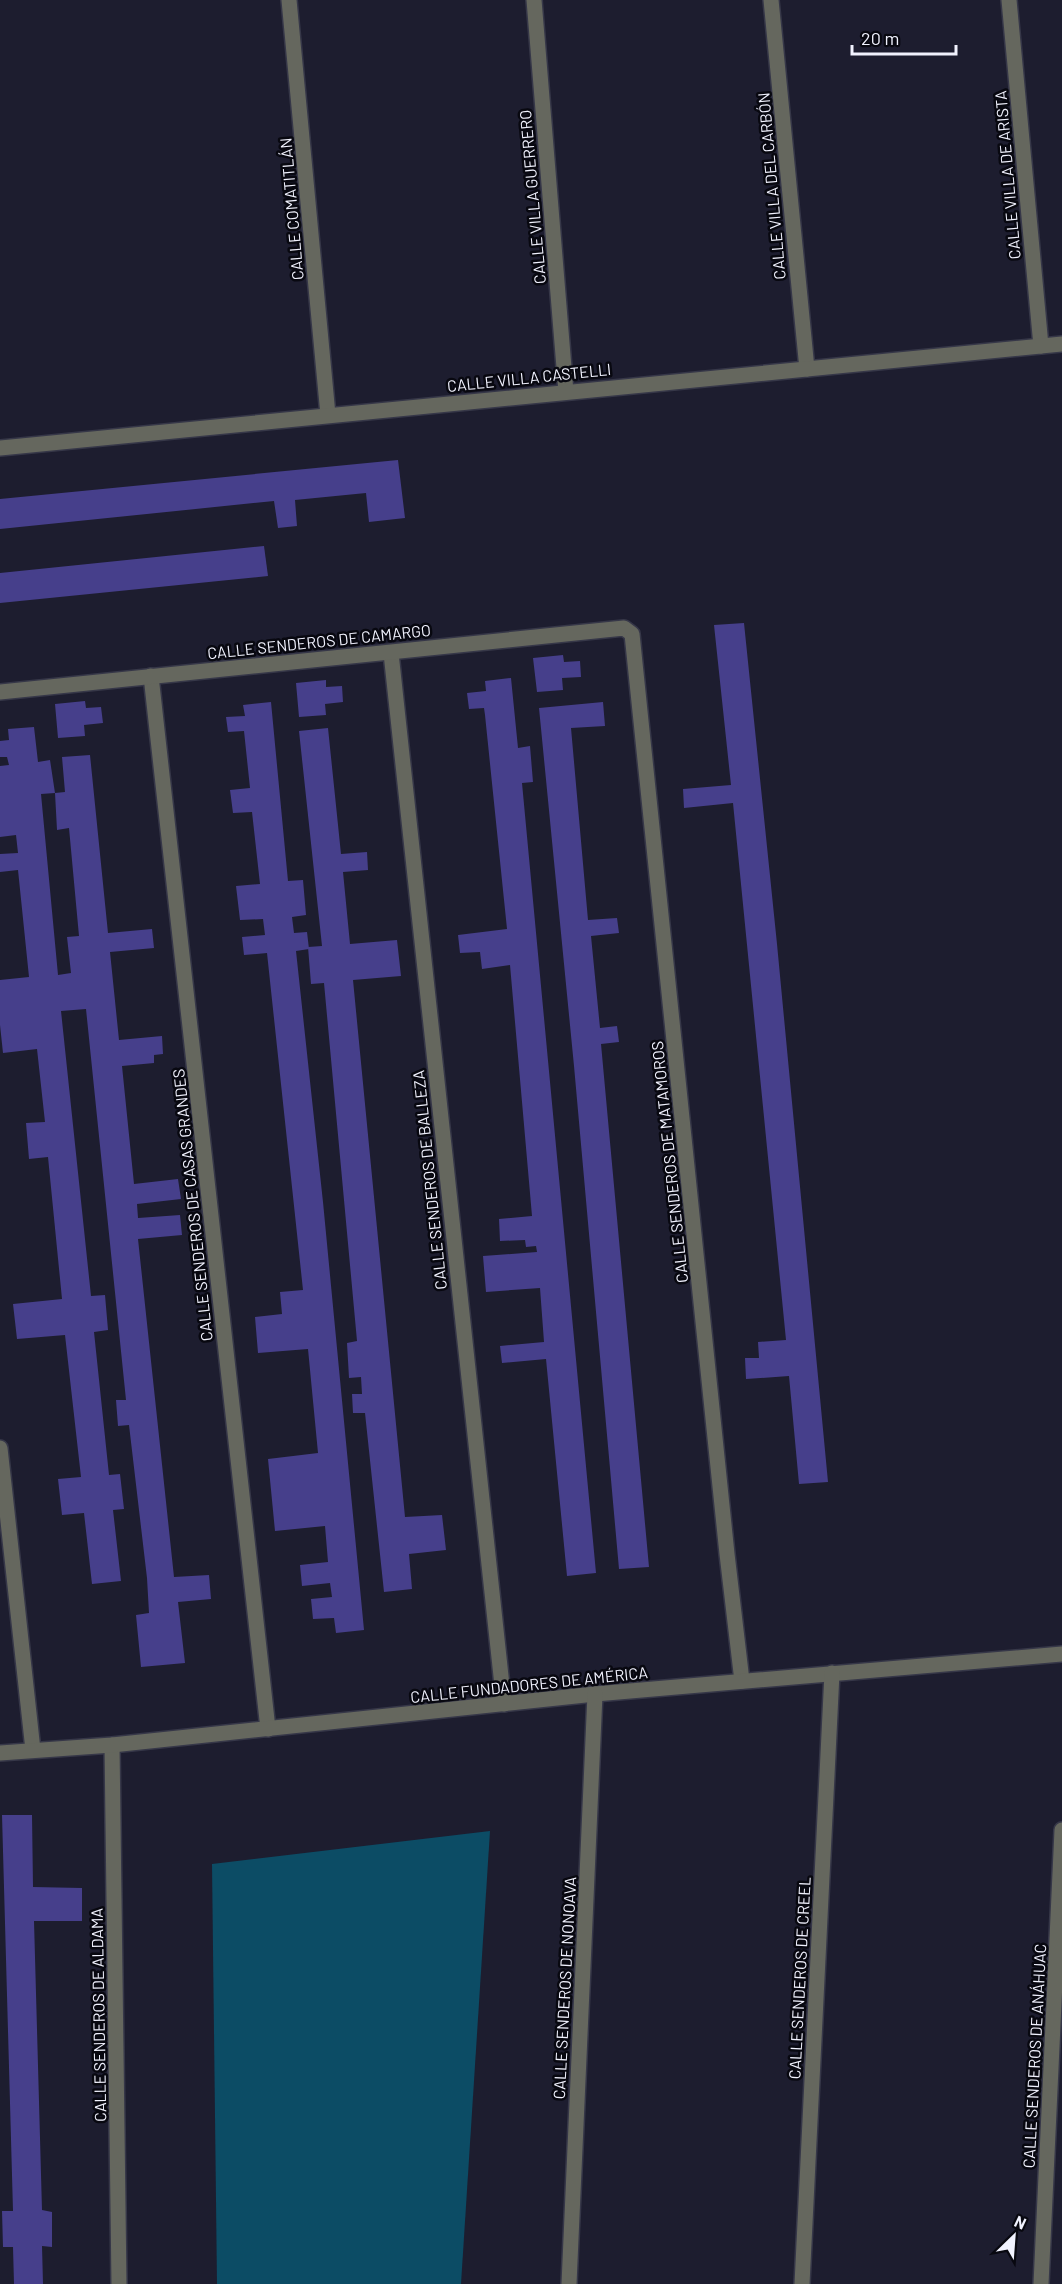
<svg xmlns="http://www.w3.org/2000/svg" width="1062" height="2284" font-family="Barlow,sans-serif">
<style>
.water{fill:#0c4c65}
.building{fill:#463f8b}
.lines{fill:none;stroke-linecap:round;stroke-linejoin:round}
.minor-casing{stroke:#363748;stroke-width:18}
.minor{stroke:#65675e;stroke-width:15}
.labels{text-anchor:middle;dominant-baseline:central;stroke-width:5;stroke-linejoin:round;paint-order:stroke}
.street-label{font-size:16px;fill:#f1f2fe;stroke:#080810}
</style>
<rect width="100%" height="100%" fill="#1d1d2f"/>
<polygon class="water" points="490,1831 461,2284 217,2284 212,1864"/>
<g class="building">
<polygon points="398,460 405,518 369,522 366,493 295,500 297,526 278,528 274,501 0,529 0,499"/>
<polygon points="264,546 268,576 0,603 0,573"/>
<polygon points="744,623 777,944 828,1482 799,1484 789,1376 746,1379 745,1358 759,1358 758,1342 786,1340 733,803 684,808 683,789 731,785 714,625"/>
<polygon points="563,655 564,662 580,661 581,677 562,678 563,690 537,692 533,658"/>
<polygon points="511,678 518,748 530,746 533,782 522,783 596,1573 567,1576 546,1359 502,1363 500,1346 544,1342 540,1288 486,1292 483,1256 537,1252 536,1246 526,1247 525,1240 500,1241 499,1219 532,1216 510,965 482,969 480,952 460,953 458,935 507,929 485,715 484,708 469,709 467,693 486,691 485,681"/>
<polygon points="326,680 326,687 342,686 343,702 325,704 326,715 299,717 296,683"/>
<polygon points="85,701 86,708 101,707 103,723 84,725 85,736 58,738 55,704"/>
<polygon points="271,702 288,881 303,880 306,915 292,917 294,933 307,932 309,949 296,951 323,1202 364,1630 336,1633 334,1618 313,1619 311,1599 332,1597 330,1583 302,1586 300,1565 328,1562 325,1526 275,1531 268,1459 318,1453 308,1349 258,1353 255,1317 282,1314 280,1292 303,1290 267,953 244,955 242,937 265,935 263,919 240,920 236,886 260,884 252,812 233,813 230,790 250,788 244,731 228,732 226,717 245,716 243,705"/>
<polygon points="603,702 605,726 571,728 588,920 617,918 619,933 591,936 600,1028 617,1026 619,1042 601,1044 649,1567 619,1569 574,1066 539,708"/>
<polygon points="34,727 38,762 50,760 55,793 41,794 58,975 71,973 67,937 79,936 69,828 57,830 55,793 65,792 62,757 90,755 108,933 152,929 154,948 110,952 119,1040 162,1036 163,1054 154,1055 154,1063 122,1066 134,1184 178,1179 181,1199 137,1204 138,1218 180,1215 182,1235 138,1239 174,1577 209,1575 211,1599 178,1602 185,1663 141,1667 136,1615 149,1613 147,1578 129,1425 118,1426 116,1400 126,1400 86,1009 61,1011 91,1296 105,1295 108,1330 94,1332 109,1475 120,1474 124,1509 113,1510 121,1581 92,1584 84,1513 62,1515 58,1479 81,1477 65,1335 17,1339 13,1304 62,1299 48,1157 29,1159 26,1123 45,1122 37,1049 3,1053 0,1025 0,980 29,977 18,870 0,872 0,854 18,853 16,835 0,837 0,766 9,765 7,757 0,757 0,741 9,740 8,729"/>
<polygon points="328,728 341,854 367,852 368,870 343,872 350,944 397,940 401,976 353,980 405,1517 442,1515 446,1550 409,1554 412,1589 384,1592 365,1413 353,1413 352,1394 362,1394 361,1377 349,1378 347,1343 357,1341 324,983 311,984 308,947 322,946 299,731"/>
<polygon points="2,1815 32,1815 33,1887 82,1888 82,1921 34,1921 42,2210 52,2212 52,2247 42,2246 43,2284 14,2284 13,2247 3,2247 2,2211 13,2211"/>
</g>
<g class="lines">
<g class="minor-casing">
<g id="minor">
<polyline points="289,0 328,415"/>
<polyline points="534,0 566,392"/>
<polyline points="771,0 807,369"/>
<polyline points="1009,0 1041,346"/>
<polyline points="0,448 1062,344"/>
<polyline points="391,653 504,1704"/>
<polyline points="151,676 268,1729"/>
<polyline points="0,692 624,628 632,634 727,1554 742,1681"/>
<polyline points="0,1448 33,1750"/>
<polyline points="112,1745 119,2284"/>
<polyline points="0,1753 112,1745 595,1694 1062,1654"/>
<polyline points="569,2284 595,1694"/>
<polyline points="802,2284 832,1673"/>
<polyline points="1041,2284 1062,1830"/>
</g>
</g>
<use href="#minor" class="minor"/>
</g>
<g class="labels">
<g class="street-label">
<text transform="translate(1007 175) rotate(-95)">CALLE VILLA DE ARISTA</text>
<text transform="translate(771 186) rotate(-95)">CALLE VILLA DEL CARBÓN</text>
<text transform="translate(532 197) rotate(-95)">CALLE VILLA GUERRERO</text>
<text transform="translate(291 209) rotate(-95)">CALLE COMATITLÁN</text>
<text transform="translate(529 377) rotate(-6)">CALLE VILLA CASTELLI</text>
<text transform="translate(319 641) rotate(-6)">CALLE SENDEROS DE CAMARGO</text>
<text transform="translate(669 1162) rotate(-96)">CALLE SENDEROS DE MATAMOROS</text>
<text transform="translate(429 1180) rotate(-96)">CALLE SENDEROS DE BALLEZA</text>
<text transform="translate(192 1205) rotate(-96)">CALLE SENDEROS DE CASAS GRANDES</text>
<text transform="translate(529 1684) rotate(-6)">CALLE FUNDADORES DE AMÉRICA</text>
<text transform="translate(799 1978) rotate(-87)">CALLE SENDEROS DE CREEL</text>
<text transform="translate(564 1988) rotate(-87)">CALLE SENDEROS DE NONOAVA</text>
<text transform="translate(98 2015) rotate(-91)">CALLE SENDEROS DE ALDAMA</text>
<text transform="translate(1034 2056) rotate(-87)">CALLE SENDEROS DE ANÁHUAC</text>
</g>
</g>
<g transform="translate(1014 2236) rotate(25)" stroke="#080810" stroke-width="4.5" paint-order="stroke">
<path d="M0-4.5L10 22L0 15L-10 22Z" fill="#f1f2fe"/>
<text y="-9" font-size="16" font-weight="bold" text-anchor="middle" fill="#f1f2fe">N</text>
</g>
<path d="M852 45v9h104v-9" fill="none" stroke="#f1f2fe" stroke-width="3"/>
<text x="861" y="45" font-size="18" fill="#f1f2fe" stroke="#080810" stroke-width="4.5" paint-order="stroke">20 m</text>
</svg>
